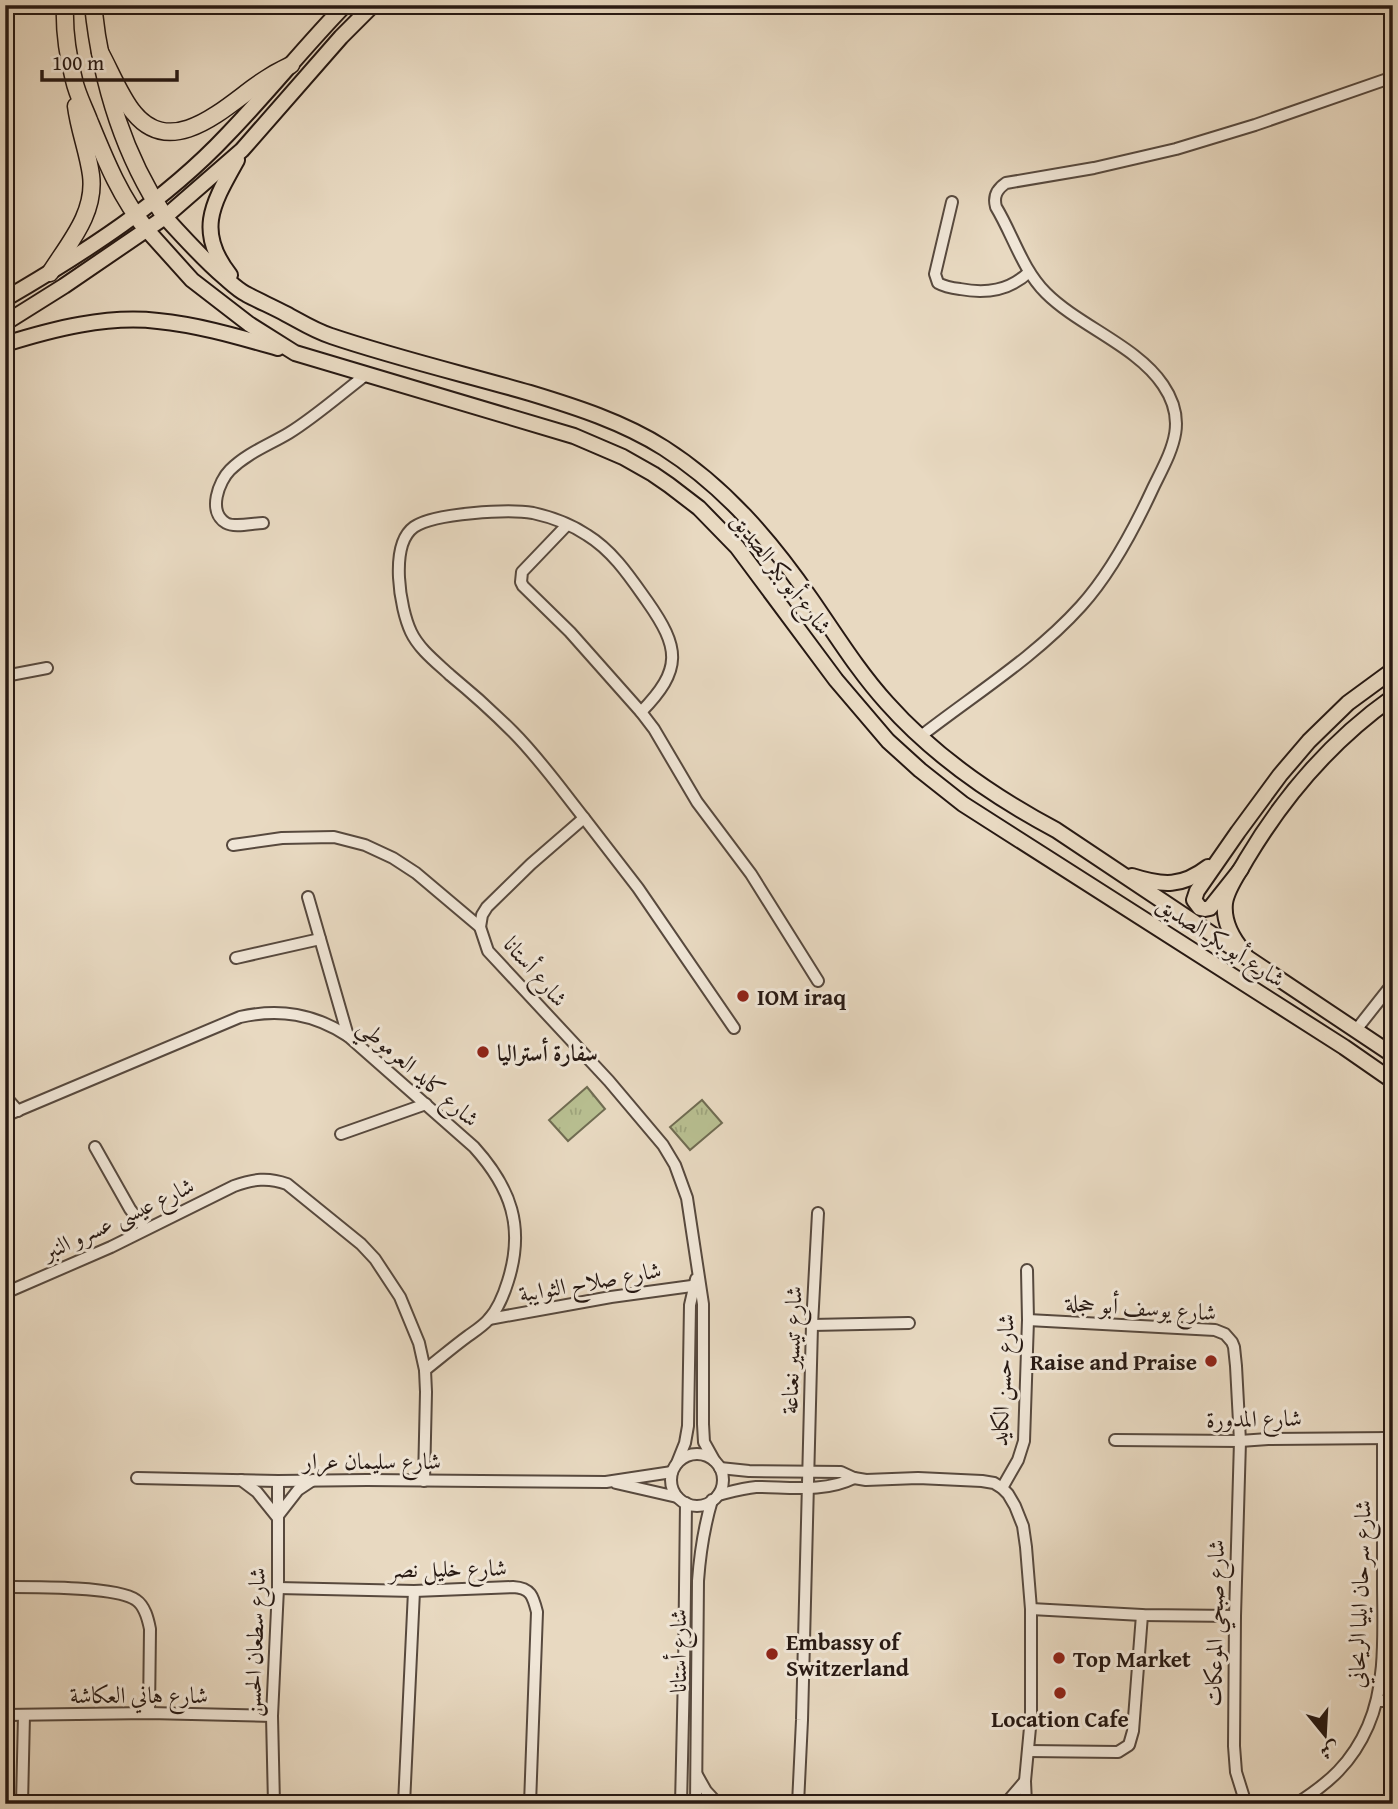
<svg xmlns="http://www.w3.org/2000/svg" width="1398" height="1809" font-family="'Gentium Book Plus',Amiri,serif">
<style>
.grass{fill:url(#grass-tufts);stroke:#706c52;stroke-width:2}
.lines{fill:none;stroke-linecap:round;stroke-linejoin:round}
.minor-casing{stroke:#57493e;stroke-width:14}
.major-casing{stroke:#271913;stroke-width:18}
.highway-casing{stroke:#271913;stroke-width:19}
.minor{stroke:#f0e6d7;stroke-width:10}
.major{stroke:#e8d9c1;stroke-width:14}
.highway{stroke:#e8d9c1;stroke-width:16}
.poi-dot{fill:#8f2418;stroke:#f0e6d7;stroke-width:2.5}
.labels{text-anchor:middle;dominant-baseline:central;stroke-width:6;stroke-linejoin:round;paint-order:stroke}
.street-label{font-size:23px;fill:#271913;stroke:#f0e6d7}
.poi-label{font-size:23px;font-weight:bold;fill:#271913;stroke:#f0e6d7;text-anchor:start}
</style>
<defs>
<pattern id="grass-tufts" width="24" height="20" patternUnits="userSpaceOnUse" patternTransform="scale(1.75)"><rect width="24" height="20" fill="#b8bf91"/><path d="M3 7l-1-3M5 7V3M7 7l1-3M15 17l-1-3M17 17v-4M19 17l1-3" fill="none" stroke="#9ea47c"/></pattern>
</defs>
<rect width="100%" height="100%" fill="#e8d9c1"/>
<filter id="stains"><feTurbulence type="fractalNoise" baseFrequency=".00286" numOctaves="4"/><feColorMatrix values="0 0 0 0 .2 0 0 0 0 .09 0 0 0 0 .02 0 0 0 .5 -.17"/></filter>
<radialGradient id="worn" r=".72"><stop offset=".6" stop-color="#630" stop-opacity="0"/><stop offset="1" stop-color="#630" stop-opacity=".3"/></radialGradient>
<g class="grass">
<polygon points="587,1087 605,1109 568,1141 549,1120"/>
<polygon points="702,1100 722,1123 690,1150 670,1127"/>
</g>
<g class="lines">
<g class="minor-casing">
<g id="minor">
<path d="M952 202 935 274 938 283C945 287 952 288 960 289 986 294 1009 291 1029 272"/>
<path d="M263 523C253 523 235 528 226 523 207 512 219 481 230 470 247 453 269 445 289 433 315 417 342 393 367 374"/>
<polyline points="567,525 522,572 521,582 523,586 570,632 641,712 654,729 697,802 751,874 818,981"/>
<polyline points="5,676 47,668"/>
<path d="M921 736C975 694 1035 657 1081 606 1110 574 1135 527 1153 488 1171 451 1189 423 1163 385 1137 346 1079 326 1046 293 1022 269 1013 235 996 207 993 196 997 189 1006 183L1094 168 1176 149 1255 125 1393 77"/>
<path d="M584 818C561 789 539 758 513 732 493 712 472 693 450 675 436 662 419 649 411 632 400 609 389 545 414 527 434 513 509 509 533 513 551 517 572 525 587 535 613 551 630 577 647 601 680 648 683 669 641 712"/>
<polyline points="233,845 282,838 334,837 365,845 393,858 416,873 480,927 488,951 609,1081 663,1145 675,1165 687,1198 703,1304 703,1424 704,1442 714,1460"/>
<polyline points="308,897 348,1036"/>
<polyline points="480,927 482,915 487,907 531,864 584,818 638,888 734,1028"/>
<polyline points="236,958 320,939"/>
<polyline points="1356,1030 1393,983"/>
<polyline points="5,1096 18,1111"/>
<path d="M5 1116 240 1017C280 1008 314 1014 348 1036L474 1147C511 1188 525 1227 508 1281 504 1294 498 1309 489 1319 483 1326 475 1331 468 1336 453 1347 439 1359 425 1370"/>
<polyline points="341,1134 426,1104"/>
<polyline points="95,1147 130,1209 145,1229"/>
<path d="M5 1293 111 1247 234 1186C253 1179 268 1177 287 1184L361 1244 375 1259 400 1297 419 1343 425 1370 426 1392 424 1481"/>
<polyline points="489,1319 611,1297 699,1285"/>
<polyline points="1028,1320 1215,1330 1225,1334 1232,1342 1234,1347 1236,1366 1240,1441 1235,1616 1234,1746 1236,1772 1246,1804"/>
<polyline points="812,1325 909,1323"/>
<polyline points="1115,1440 1240,1441 1268,1439 1393,1438"/>
<circle cx="697" cy="1480" r="26"/>
<polyline points="677,1463 685,1443 688,1426 690,1305 696,1279"/>
<polyline points="720,1468 749,1471 841,1472 854,1478 866,1480 918,1478 982,1481 994,1483 1002,1488 1008,1494 1015,1506 1023,1526 1026,1547 1031,1609 1031,1717 1025,1781 1026,1804"/>
<polyline points="137,1478 278,1481 367,1480 606,1482 672,1472"/>
<polyline points="241,1480 257,1492 277,1517 298,1490 313,1480"/>
<polyline points="616,1483 677,1497"/>
<polyline points="1002,1488 1018,1460 1024,1441 1028,1320 1027,1270"/>
<path d="M718 1495C730 1492 744 1488 756 1487 788 1487 824 1493 854 1478"/>
<path d="M5 1587C31 1587 116 1586 136 1600 145 1606 148 1619 150 1629L149 1713"/>
<path d="M278 1588 414 1591 513 1587C531 1588 533 1596 537 1612L530 1804"/>
<polyline points="1031,1609 1142,1615 1235,1616"/>
<polyline points="1377,1701 1393,1701"/>
<polyline points="5,1715 149,1713 272,1716"/>
<polyline points="1028,1751 1118,1752 1129,1745 1133,1731 1142,1615"/>
<polyline points="697,1775 706,1791 718,1804"/>
<polyline points="1007,1802 1025,1781"/>
<polyline points="22,1804 24,1715"/>
<polyline points="274,1804 272,1716 278,1588 278,1481"/>
<polyline points="404,1804 414,1591"/>
<polyline points="681,1804 684,1673 686,1503"/>
<path d="M696 1804 698 1581C700 1553 704 1527 712 1500"/>
<polyline points="798,1804 802,1720 812,1325 818,1213"/>
<path d="M1296 1804C1329 1783 1352 1763 1368 1726 1387 1683 1383 1630 1383 1583 1383 1535 1383 1486 1383 1438"/>
</g>
</g>
<g class="major-casing">
<g id="major">
<path d="M165 217C184 238 203 259 224 277 231 283 238 290 246 294 259 301 273 307 286 314 301 322 315 331 331 336 396 358 464 374 530 393 576 407 623 422 664 448 725 487 771 541 811 599 836 635 858 671 887 703 935 757 994 797 1056 830L1393 1055"/>
<polyline points="147,230 192,280 249,324 295,353 574,436 623,457 653,474 669,485 699,508 737,547 836,680 888,741 920,770 963,804 1344,1047 1393,1081"/>
<path d="M230 275C195 231 213 203 237 160"/>
<path d="M5 299C84 253 164 202 227 135 268 93 304 47 345 5"/>
<polyline points="5,323 64,286 165,217 242,150 341,37 373,5"/>
<path d="M5 344C53 329 107 315 158 321 199 325 239 337 278 348"/>
<polyline points="1241,869 1210,908 1205,909 1200,908 1194,900 1197,891 1238,832 1280,775 1309,741 1348,703 1393,670"/>
<path d="M1132 876C1163 886 1182 887 1208 867"/>
<path d="M1244 952C1232 938 1223 922 1225 903 1227 888 1239 873 1246 860 1284 796 1332 740 1393 697"/>
</g>
</g>
<g class="highway-casing">
<g id="highway">
<path d="M65 5C64 29 68 57 74 80 77 94 84 107 89 120 105 159 120 197 147 230"/>
<path d="M93 5C101 81 123 154 165 217"/>
<path d="M100 52C110 70 121 98 134 113 171 158 221 111 254 87 266 78 278 71 291 65"/>
<path d="M50 273C69 243 96 213 91 175 88 152 79 130 76 106"/>
</g>
</g>
<use href="#minor" class="minor"/>
<use href="#major" class="major"/>
<use href="#highway" class="highway"/>
</g>
<g class="poi-dot">
<circle cx="743" cy="996" r="7"/>
<circle cx="483" cy="1052" r="7"/>
<circle cx="1211" cy="1361" r="7"/>
<circle cx="772" cy="1654" r="7"/>
<circle cx="1059" cy="1658" r="7"/>
<circle cx="1060" cy="1693" r="7"/>
</g>
<g class="labels">
<g class="street-label">
<text transform="translate(782 573) rotate(52)">شارع أبو بكر الصديق</text>
<text transform="translate(1221 941) rotate(33)">شارع أبو بكر الصديق</text>
<text transform="translate(536 971) rotate(49)">شارع أستانا</text>
<text transform="translate(419 1072) rotate(41)">شارع كايد العرموطي</text>
<text transform="translate(118 1218) rotate(-25)">شارع عيسى عسرو النبر</text>
<text transform="translate(590 1281) rotate(-10)">شارع صلاح الثوايبة</text>
<text transform="translate(1141 1307) rotate(4)">شارع يوسف أبو حجلة</text>
<text transform="translate(791 1350) rotate(-88)">شارع تيسير نعناعة</text>
<text transform="translate(1002 1380) rotate(-87)">شارع حسن الكايد</text>
<text transform="translate(1254 1418) rotate(-1)">شارع المدورة</text>
<text x="372" y="1460">شارع سليمان عرار</text>
<text transform="translate(448 1568) rotate(-1)">شارع خليل نصر</text>
<text transform="translate(1359 1594) rotate(-88)">شارع سرحان ايليا الريحاني</text>
<text transform="translate(1214 1623) rotate(-89)">شارع صبحي الموعكات</text>
<text transform="translate(254 1642) rotate(-88)">شارع سطعان الحسن</text>
<text transform="translate(677 1651) rotate(-90)">شارع أستانا</text>
<text x="139" y="1694">شارع هاني العكاشة</text>
</g>
<g class="poi-label">
<text x="757" y="996">IOM iraq</text>
<text x="497" y="1052">سفارة أستراليا</text>
<text x="1197" y="1361" text-anchor="end">Raise and Praise</text>
<text x="786" y="1641">Embassy of<tspan x="786" dy="26">Switzerland</tspan></text>
<text x="1073" y="1658">Top Market</text>
<text x="1060" y="1718" text-anchor="middle">Location Cafe</text>
</g>
</g>
<rect width="1398" height="1809" fill="none" stroke="#e8d9c1" stroke-width="28"/>
<rect x="7" y="7" width="1384" height="1795" fill="none" stroke="#271913" stroke-width="3.5"/>
<rect x="14" y="14" width="1370" height="1781" fill="none" stroke="#271913" stroke-width="2"/>
<g transform="translate(1325 1735) rotate(162)" stroke="#f0e6d7" stroke-width="5" paint-order="stroke">
<path d="M0-5L12 26L0 18L-12 26Z" fill="#271913"/>
<text y="-10" font-size="19" font-weight="bold" text-anchor="middle" fill="#271913">ش</text>
</g>
<path d="M42 70v10h135v-10" fill="none" stroke="#271913" stroke-width="3.5"/>
<text x="52" y="70" font-size="21" fill="#271913" stroke="#f0e6d7" stroke-width="5" paint-order="stroke">100 m</text>
<rect width="100%" height="100%" filter="url(#stains)"/>
<rect width="100%" height="100%" fill="url(#worn)"/>
</svg>
